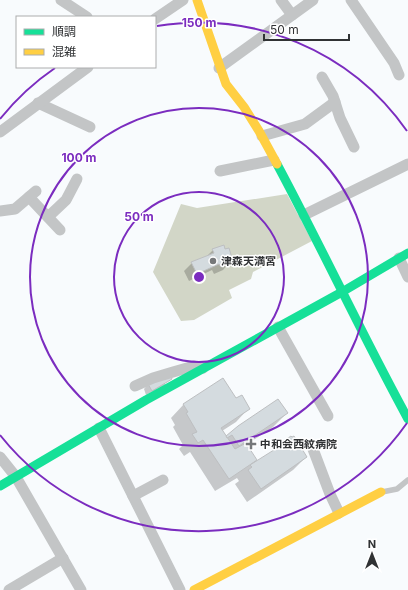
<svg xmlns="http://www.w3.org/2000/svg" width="408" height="590" font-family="Inter,'Noto Sans JP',sans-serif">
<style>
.forest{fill:#d2d6c7}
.shadow{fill:#0003}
.building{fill:#d4dbdf;stroke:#bdbfc1}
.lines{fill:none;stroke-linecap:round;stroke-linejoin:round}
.lane{stroke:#c3c5c6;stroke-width:5.5}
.street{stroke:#c3c5c6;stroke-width:11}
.fast{stroke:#16e098;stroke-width:9}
.slow{stroke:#ffcf43;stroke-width:9}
.ring{fill:none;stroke:#7b2cbf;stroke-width:2}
.poi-dot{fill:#76787a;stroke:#fff;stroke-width:1.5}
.labels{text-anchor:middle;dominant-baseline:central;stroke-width:3;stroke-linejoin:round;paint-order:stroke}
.poi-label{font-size:11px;font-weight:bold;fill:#303234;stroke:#fff;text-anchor:start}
.centre{fill:#7b2cbf;stroke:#fff;stroke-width:2}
.ring-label{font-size:12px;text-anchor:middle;font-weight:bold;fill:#7b2cbf;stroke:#fff;stroke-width:3;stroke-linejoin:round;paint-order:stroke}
</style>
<rect width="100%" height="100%" fill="#f8fbfd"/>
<polygon class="forest" points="287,194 312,241 253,272 251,279 229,290 232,298 194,320 181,321 153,272 181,204 197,208"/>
<g class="shadow">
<polygon points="213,250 229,260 230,262 223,270 214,274 212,270 189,281 184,271 192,263 206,257"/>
<polygon points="148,384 166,384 146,395 144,389"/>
<polygon points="236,400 249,408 236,422 222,431 225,437 287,413 273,427 246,445 257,462 270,454 277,446 306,457 293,470 247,502 235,484 239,481 237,478 215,491 190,452 184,456 179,449 183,445 173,427 175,425 171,418 184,404"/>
</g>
<g class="building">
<polygon points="224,245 225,249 229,248 232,258 230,259 231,263 221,267 219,264 197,274 191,262 214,253 212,249"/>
<polygon points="171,376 172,379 152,391 148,384"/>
<polygon points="223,378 236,398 242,395 250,409 221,428 235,449 246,443 257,460 229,479 203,440 198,443 192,434 197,432 186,413 188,412 183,404"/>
<polygon points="278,399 288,413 239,446 232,435 227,438 226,436 238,426"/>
<polygon points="291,436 292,437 294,436 307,457 261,489 248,470 252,467 250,465 277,448 276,446"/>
</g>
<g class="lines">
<polyline class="lane" points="382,492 397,489 408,480"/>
<g class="street">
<polyline points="61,0 87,17"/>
<polyline points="281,0 292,15"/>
<polyline points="351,0 394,63 399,75"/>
<polyline points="155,19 183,0"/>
<polyline points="219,68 313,0"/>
<polyline points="322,77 333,96 340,118 354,147"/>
<polyline points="38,103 90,127"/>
<polyline points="0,132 88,67"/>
<polyline points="262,136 305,124 335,102"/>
<polyline points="220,171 274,160"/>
<polyline points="29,197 60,230"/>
<polyline points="0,211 15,209 36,191"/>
<polyline points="304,215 408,164"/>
<polyline points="48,217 66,200 77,179"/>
<polyline points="399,258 408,277"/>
<polyline points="278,327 328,416"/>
<polyline points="135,386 153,378 173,372 194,366 203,368"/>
<polyline points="99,428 180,590"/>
<polyline points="313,449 330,494 339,513"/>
<polyline points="0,457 16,477 81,590"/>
<polyline points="133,496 163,480"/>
<polyline points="9,590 63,558"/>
</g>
<g class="fast">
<path d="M277 164C322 248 362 335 408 419"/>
<polyline points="0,486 146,400 342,292 408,253"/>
</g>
<g class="slow">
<polyline points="197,0 226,84 244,107 259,131 277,164"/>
<polyline points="194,590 381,492"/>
</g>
</g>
<g class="ring">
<circle cx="199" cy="277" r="85"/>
<circle cx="199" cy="277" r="169"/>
<path d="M407 423A254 254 0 0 1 0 435M0 119A254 254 0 0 1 55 68M157 26A254 254 0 0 1 407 131"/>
</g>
<g class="poi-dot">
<circle cx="213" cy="261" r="4"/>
<path d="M249 438h4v4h4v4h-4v4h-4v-4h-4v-4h4z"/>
</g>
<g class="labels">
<g class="poi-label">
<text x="221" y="261">津森天満宮</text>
<text x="260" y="444">中和会西紋病院</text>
</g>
</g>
<circle cx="199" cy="277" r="6" class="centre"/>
<g class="ring-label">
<text x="199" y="27">150 m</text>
<text x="79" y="162">100 m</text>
<text x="139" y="221">50 m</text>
</g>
<rect x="16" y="16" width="140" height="52" fill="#ffffff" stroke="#acadae"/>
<rect x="24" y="29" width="20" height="6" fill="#16e098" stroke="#acadae"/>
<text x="52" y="36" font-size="12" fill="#303234">順調</text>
<rect x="24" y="49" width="20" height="6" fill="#ffcf43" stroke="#acadae"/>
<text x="52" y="56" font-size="12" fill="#303234">混雑</text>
<g transform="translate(372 554)" stroke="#ffffff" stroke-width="3" paint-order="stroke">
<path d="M0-3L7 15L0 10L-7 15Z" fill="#303234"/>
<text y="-6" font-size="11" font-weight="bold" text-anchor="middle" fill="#303234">N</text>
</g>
<path d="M264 34v6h85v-6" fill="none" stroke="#303234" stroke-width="2"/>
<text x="270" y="34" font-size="12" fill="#303234" stroke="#ffffff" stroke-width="3" paint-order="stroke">50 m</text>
</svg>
